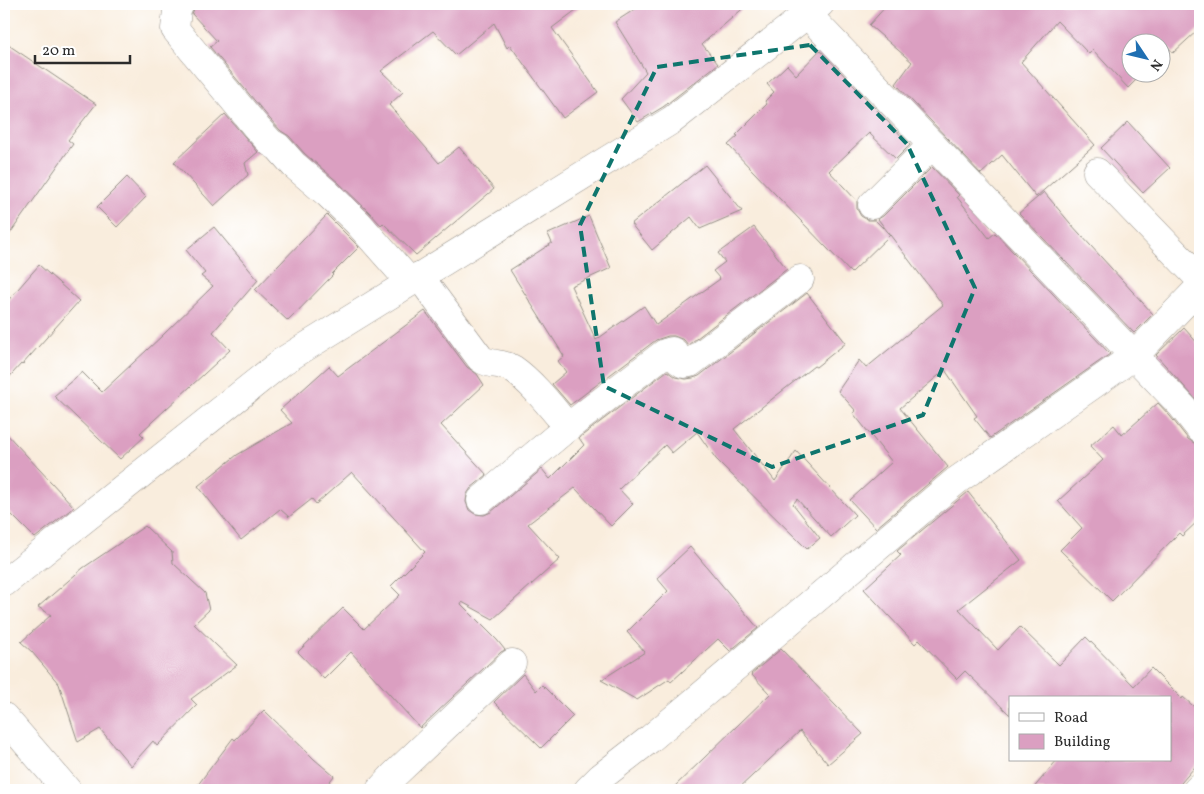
<svg xmlns="http://www.w3.org/2000/svg" width="1204" height="794" font-family="Vollkorn,serif">
<style>
.building{fill:#db9fc1}
.lines{fill:none;stroke-linecap:round;stroke-linejoin:round}
.minor-casing{stroke:#928c84;stroke-width:29}
.minor{stroke:#fff;stroke-width:28}
.marked{fill:none;stroke:#0f766e;stroke-width:4;stroke-dasharray:10 6;stroke-linejoin:round}
</style>
<rect width="100%" height="100%" fill="#fff"/>
<filter id="ink" filterUnits="userSpaceOnUse"><feTurbulence type="fractalNoise" baseFrequency=".02" numOctaves="2"/><feDisplacementMap in="SourceGraphic" scale="10" xChannelSelector="R" yChannelSelector="G"/><feConvolveMatrix kernelMatrix="1 2 1 2 8 2 1 2 1" color-interpolation-filters="sRGB"/></filter>
<filter id="wash" filterUnits="userSpaceOnUse"><feTurbulence type="fractalNoise" baseFrequency=".0096" numOctaves="4" result="noise"/><feDisplacementMap in="SourceGraphic" scale="20" xChannelSelector="R" yChannelSelector="G"/><feGaussianBlur stdDeviation="1.12" result="paint"/><feColorMatrix in="noise" values="0 0 0 0 0 0 0 0 0 0 0 0 0 0 0 0 0 1.4 0 .05"/><feComposite in="paint" operator="in"/></filter>
<g filter="url(#wash)">
<rect width="100%" height="100%" fill="#f9eddd"/>
<g id="blocks">
<g class="building">
<polygon points="196,4 584,4 552,28 598,92 563,118 510,45 507,48 494,23 456,55 433,31 381,71 403,92 389,105 439,163 459,147 494,189 416,255 383,223 381,225 369,212 339,183 305,154 289,136 281,131 269,118 210,47 217,41 192,14"/>
<polygon points="643,4 748,4 702,44 718,64 663,107 638,122 621,99 646,72 615,22"/>
<polygon points="888,4 1200,4 1200,28 1173,53 1169,48 1162,56 1162,42 1132,42 1132,72 1144,72 1128,88 1093,50 1089,54 1057,21 1021,62 1095,145 1036,197 1002,155 981,174 896,84 912,62 869,25"/>
<polygon points="4,42 96,104 68,140 73,144 4,242"/>
<polygon points="820,50 910,145 896,159 869,133 829,171 857,201 857,209 861,216 868,220 875,220 890,235 851,273 728,145 738,136 736,135 767,104 765,101 774,92 767,84 787,65 796,75"/>
<polygon points="225,114 258,152 245,163 248,175 214,206 174,162"/>
<polygon points="1128,122 1170,168 1143,193 1101,148"/>
<polygon points="705,165 742,211 700,229 691,217 652,250 631,224"/>
<polygon points="932,167 959,195 957,197 989,238 995,233 1110,354 990,438 974,418 977,416 945,370 900,408 948,467 876,528 850,500 892,462 853,413 856,411 838,391 859,360 866,368 943,305 878,219 883,216"/>
<polygon points="127,177 146,197 117,227 97,207"/>
<polygon points="1044,192 1070,223 1153,314 1134,333 1019,213"/>
<polygon points="327,215 359,247 332,274 333,275 288,321 255,290"/>
<polygon points="589,216 611,268 571,286 596,340 644,306 656,325 720,279 713,271 725,262 718,253 754,227 787,269 688,345 684,340 674,336 668,336 656,340 570,405 552,384 566,372 558,361 564,356 510,270 552,243 548,234"/>
<polygon points="214,227 258,280 213,332 230,350 140,433 144,437 120,459 54,396 82,372 102,392 163,335 213,286 201,276 205,273 186,250"/>
<polygon points="39,265 79,301 22,365 21,364 4,383 4,305"/>
<polygon points="807,293 846,343 816,367 814,366 734,429 775,481 796,451 855,515 831,537 797,499 793,504 820,538 807,549 716,459 697,432 672,453 665,445 619,489 633,504 611,526 575,488 528,524 560,559 493,619 462,602 461,604 497,640 505,650 501,652 420,728 351,652 324,679 298,652 343,608 364,629 400,595 391,586 425,552 352,472 316,504 312,499 289,517 280,509 241,540 198,486 237,455 292,423 280,410 329,366 338,376 425,311 467,367 477,374 484,385 441,425 487,475 471,488 467,494 466,502 469,510 475,514 484,515 491,512 542,469 550,479 584,445 579,438 667,371 675,377 686,379 693,378 699,376"/>
<polygon points="1184,328 1200,346 1200,404 1156,355"/>
<polygon points="1158,403 1170,416 1188,439 1194,443 1200,444 1200,519 1182,536 1179,533 1112,601 1060,550 1082,528 1058,501 1103,460 1090,446 1114,425 1122,435"/>
<polygon points="4,431 74,507 35,538 4,507"/>
<polygon points="968,492 1021,560 959,609 998,650 1020,627 1059,665 1086,637 1134,686 1151,668 1182,699 1183,697 1200,712 1200,761 1175,790 1032,790 1057,760 1170,760 1170,698 1010,698 1010,715 965,671 957,679 919,640 915,644 864,589 901,555 897,551"/>
<polygon points="145,526 172,552 173,563 205,593 209,610 194,624 237,665 191,699 197,705 157,746 153,741 131,766 100,729 78,742 59,684 32,652 21,642 51,615 38,607 83,568"/>
<polygon points="690,547 758,628 730,651 718,639 671,682 669,679 637,700 601,680 645,652 627,632 668,591 657,578"/>
<polygon points="781,649 863,734 828,764 800,731 737,790 671,790 770,694 751,674"/>
<polygon points="523,674 536,691 542,685 573,716 541,748 494,702"/>
<polygon points="264,710 314,759 334,776 323,790 194,790 233,738 235,740"/>
</g>
</g>
</g>
<g filter="url(#ink)">
<use href="#blocks" fill-opacity="0" stroke="#928c84" stroke-width="1"/>
<g class="lines">
<g class="minor-casing">
<g id="minor">
<polyline points="180,4 177,10 175,29 257,128 271,143 278,147 294,165 328,194 358,223 410,282"/>
<polyline points="807,14 1182,406 1200,429"/>
<polyline points="1097,172 1200,279"/>
<polyline points="872,205 932,145"/>
<path d="M419 276 480 358C489 366 503 362 513 369 533 383 552 408 568 427"/>
<polyline points="481,500 568,427 665,353 672,351 675,353 678,360 684,364 690,363 800,279"/>
<polyline points="4,583 283,361 672,120 820,4"/>
<polyline points="4,717 67,790"/>
<polyline points="380,790 393,776 512,663"/>
<polyline points="588,790 601,777 650,739 956,481 1134,356 1200,287"/>
<polyline points="1197,790 1200,787"/>
</g>
</g>
<use href="#minor" class="minor"/>
</g>
</g>
<path class="marked" d="M810 45 907 144 975 288 923 415 772 467 604 386 580 225 657 67Z"/>
<rect width="1204" height="794" fill="none" stroke="#fff" stroke-width="20"/>
<rect x="1009" y="696" width="162" height="65" fill="#ffffff" stroke="#aaaaaa"/>
<rect x="1019" y="713" width="25" height="8" fill="#ffffff" stroke="#aaaaaa"/>
<text x="1054" y="722" font-size="15" fill="#2b2b2b">Road</text>
<rect x="1019" y="734" width="25" height="15" fill="#db9fc1" stroke="#aaaaaa"/>
<text x="1054" y="746" font-size="15" fill="#2b2b2b">Building</text>
<g transform="translate(1146 58) rotate(125)"><circle r="24" fill="#ffffff" stroke="#aaaaaa"/>
<path d="M0-4L9 19L0 12L-9 19Z" fill="#1f6fb2"/>
<text y="-8" font-size="14" font-weight="bold" text-anchor="middle" fill="#2b2b2b">N</text>
</g>
<path d="M35 55v8h95v-8" fill="none" stroke="#2b2b2b" stroke-width="2.5"/>
<text x="42" y="55" font-size="15" fill="#2b2b2b" stroke="#ffffff" stroke-width="4" paint-order="stroke">20 m</text>
</svg>
